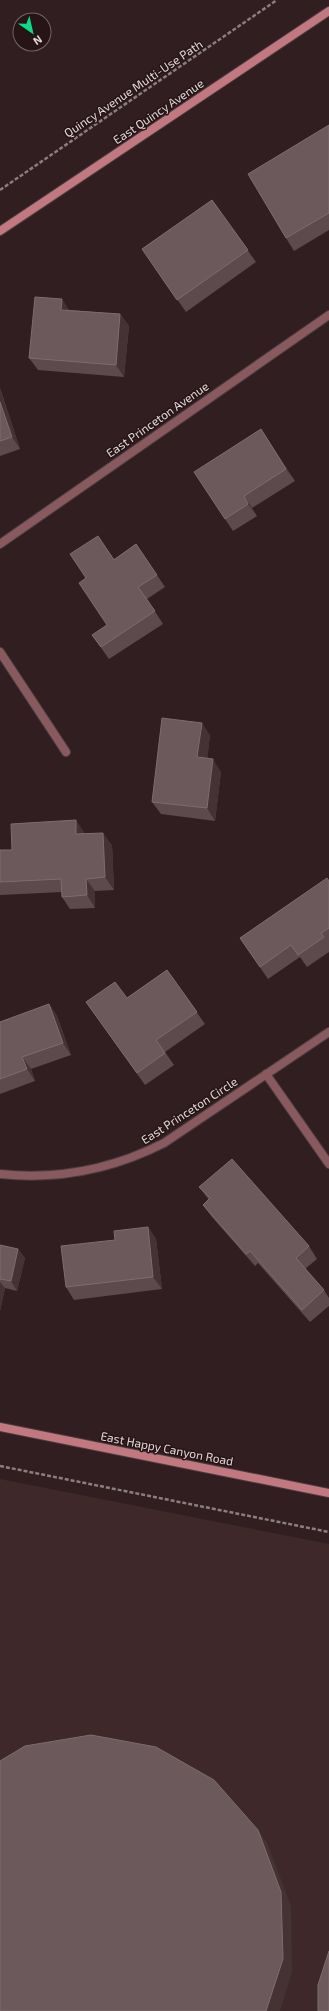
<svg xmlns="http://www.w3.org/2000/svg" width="329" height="2011" font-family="'Exo 2',sans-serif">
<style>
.built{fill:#3f282a}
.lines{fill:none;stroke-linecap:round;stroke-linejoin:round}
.street-casing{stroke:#4d3c3d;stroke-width:10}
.secondary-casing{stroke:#4d3c3d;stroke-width:10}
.path{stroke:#8c7d7f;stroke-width:2.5;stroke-dasharray:4 2;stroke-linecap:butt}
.street{stroke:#885a5f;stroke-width:8}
.secondary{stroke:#c17881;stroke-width:8}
.wall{fill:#5c4a4c}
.shaded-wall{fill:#443234}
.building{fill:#6b595b;stroke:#7e6d6e}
.labels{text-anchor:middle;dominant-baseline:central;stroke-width:3;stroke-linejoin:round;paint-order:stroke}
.street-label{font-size:12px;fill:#e3d7d8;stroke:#261517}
</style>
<rect width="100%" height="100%" fill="#301e20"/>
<polygon class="built" points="0,1479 329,1544 329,2011 0,2011"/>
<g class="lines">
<g class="street-casing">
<g id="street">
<polyline points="0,544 329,315"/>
<polyline points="0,652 66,752"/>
<polyline points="266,1074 329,1164"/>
<path d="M0 1174C57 1180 113 1169 164 1143L329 1032"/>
</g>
</g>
<g class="secondary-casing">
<g id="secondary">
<polyline points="0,231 329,11"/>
<polyline points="0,1427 329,1493"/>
</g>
</g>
<g class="path">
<polyline points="0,190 277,0"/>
<polyline points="0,1466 329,1532"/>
</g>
<use href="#street" class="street"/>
<use href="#secondary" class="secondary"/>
</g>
<g class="wall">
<polygon points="329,125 329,230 294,251 286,238"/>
<polygon points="212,200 256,262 186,312 142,249"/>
<polygon points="70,310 120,314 129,326 124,377 38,370 29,358"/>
<polygon points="0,388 20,449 0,456"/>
<polygon points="261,429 295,481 252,508 257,516 233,531 225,519"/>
<polygon points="136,544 165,587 147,599 163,624 109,659 92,635 107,625 86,578 106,548 114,559"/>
<polygon points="210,735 207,759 221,772 215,821 161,814 152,802"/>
<polygon points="84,832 84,834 112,845 114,890 95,891 95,908 70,909 62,897 62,892 0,895 0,850 12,850"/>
<polygon points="329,881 329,952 307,967 300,957 268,979 240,938"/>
<polygon points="167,970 205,1024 165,1052 174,1065 145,1085 86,1002 127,998"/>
<polygon points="49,1004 57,1016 71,1055 31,1069 35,1081 0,1094 0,1022"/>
<polygon points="199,1187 309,1246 317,1259 305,1269 324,1290 329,1298 329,1306 310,1322 258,1263 255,1266 212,1217 203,1205 209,1200"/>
<polygon points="148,1227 156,1239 162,1289 74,1300 66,1287"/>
<polygon points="0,1245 18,1249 25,1258 17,1291 5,1288 0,1311"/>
</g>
<g class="shaded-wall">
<polygon points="62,299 70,311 61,310"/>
<polygon points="120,314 129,326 124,377 116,365"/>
<polygon points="0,388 0,389 20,449 12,437 0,402"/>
<polygon points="261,429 269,441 295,481 286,469"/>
<polygon points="244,496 252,508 257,516 248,504"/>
<polygon points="202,723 210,735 206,770 197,757"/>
<polygon points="213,759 221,772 215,821 207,808"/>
<polygon points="76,820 84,832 85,846 76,834"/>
<polygon points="103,833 112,845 114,890 105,877"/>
<polygon points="86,879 95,891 95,908 87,895"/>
<polygon points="49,1004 57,1016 71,1055 63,1043"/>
<polygon points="22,1057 31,1069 35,1081 27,1069"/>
<polygon points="148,1227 156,1239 162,1289 153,1277"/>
<polygon points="18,1249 25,1258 17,1291 11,1281"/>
<polygon points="0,1282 5,1288 0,1311"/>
<polygon points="258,1830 267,1843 291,1906 292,1972 280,2011 266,2011"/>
</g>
<g class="building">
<polygon points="329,125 329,213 286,238 248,174"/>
<polygon points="212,200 248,250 177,300 142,249"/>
<polygon points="35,297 62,299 61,310 120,314 116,365 29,358"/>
<polygon points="0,402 12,437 0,441"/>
<polygon points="261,429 286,469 244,496 248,504 225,519 194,472"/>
<polygon points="98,536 114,560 136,544 157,575 138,587 155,611 101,647 92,635 107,625 79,583 86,578 70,554"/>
<polygon points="162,718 202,723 197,757 213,759 207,808 152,802"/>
<polygon points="76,820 76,834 103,833 105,877 86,879 87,895 62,897 61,879 0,882 0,850 12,850 11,824"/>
<polygon points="327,878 329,881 329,928 321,933 324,937 298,955 291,945 260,967 240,938"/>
<polygon points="167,970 197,1012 156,1040 165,1053 137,1073 86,1002 115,982 127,998"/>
<polygon points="49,1004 63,1043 22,1057 27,1069 0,1079 0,1022"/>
<polygon points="232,1159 309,1246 296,1258 324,1290 302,1310 250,1251 246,1254 203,1205 210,1198 199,1187"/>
<polygon points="148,1227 153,1277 66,1287 61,1246 115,1240 114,1231"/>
<polygon points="0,1245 18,1249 11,1281 0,1279"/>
<polygon points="91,1735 156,1747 214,1780 258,1830 281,1892 283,1959 266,2011 0,2011 0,1761 25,1746"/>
<polygon points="329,1951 329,2011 318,2011 318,1985"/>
</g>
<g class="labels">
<g class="street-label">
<text transform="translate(133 88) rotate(-34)">Quincy Avenue Multi-Use Path</text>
<text transform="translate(158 111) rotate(-34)">East Quincy Avenue</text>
<text transform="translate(157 419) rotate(-35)">East Princeton Avenue</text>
<text transform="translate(189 1110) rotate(-33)">East Princeton Circle</text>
<text transform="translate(167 1448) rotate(11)">East Happy Canyon Road</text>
</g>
</g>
<g transform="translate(32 32) rotate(146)"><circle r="19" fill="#261517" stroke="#726364"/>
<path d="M0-3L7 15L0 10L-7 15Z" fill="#11d98a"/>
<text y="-6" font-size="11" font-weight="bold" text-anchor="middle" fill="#e3d7d8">N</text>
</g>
</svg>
